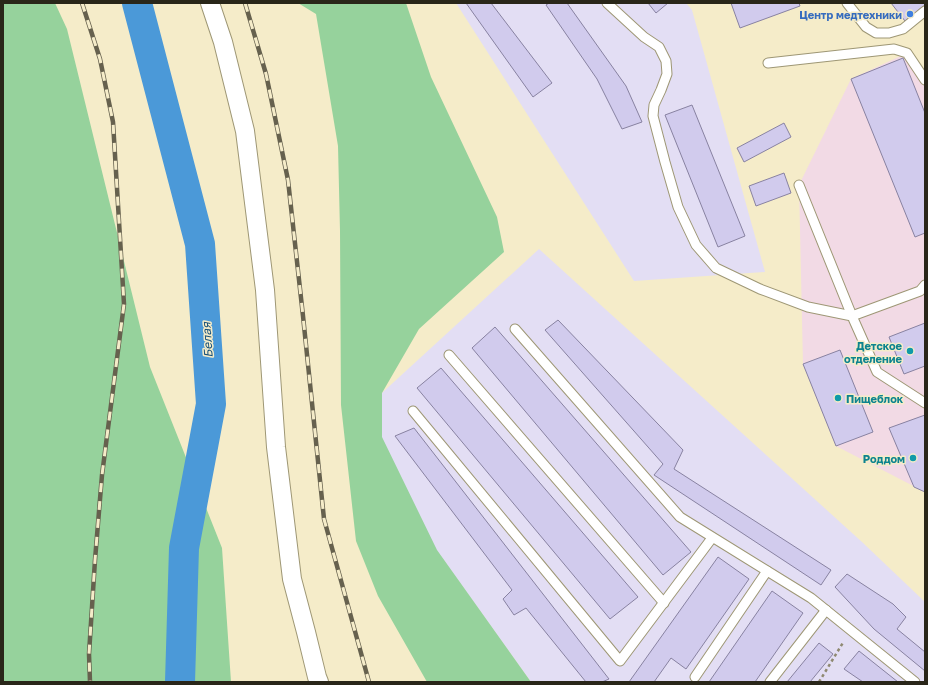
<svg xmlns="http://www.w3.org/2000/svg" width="928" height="685" font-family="'Golos Text',sans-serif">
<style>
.industrial{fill:#e3def4}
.medical{fill:#f2dae5}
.green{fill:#96d29c}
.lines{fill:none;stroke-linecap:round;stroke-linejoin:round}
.river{stroke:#4b99d8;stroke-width:30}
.building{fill:#d1cbed;stroke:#8882a1}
.service-casing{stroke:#9e9775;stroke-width:11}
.minor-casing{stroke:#9e9775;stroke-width:20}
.path{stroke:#8f8971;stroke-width:2.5;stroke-dasharray:3 3;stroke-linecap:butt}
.service{stroke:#fff;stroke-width:9}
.minor{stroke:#fff;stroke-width:18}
.rail-casing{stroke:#66614e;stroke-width:4.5}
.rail{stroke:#f5ecc9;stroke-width:3;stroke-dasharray:9;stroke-linecap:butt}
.shop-dot{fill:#3f7fe0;stroke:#f5ecc9;stroke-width:1.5}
.culture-dot{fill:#0f9aa8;stroke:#f5ecc9;stroke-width:1.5}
.labels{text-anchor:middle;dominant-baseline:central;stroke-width:3;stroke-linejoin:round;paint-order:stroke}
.shop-label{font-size:11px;font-weight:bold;fill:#366cbe;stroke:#f5ecc9;text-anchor:end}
.culture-label{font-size:11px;font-weight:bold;fill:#0d838f;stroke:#f5ecc9;text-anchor:end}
.water-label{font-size:12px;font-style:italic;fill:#164f79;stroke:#f5ecc9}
</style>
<rect width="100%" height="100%" fill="#f5ecc9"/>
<g class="industrial">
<polygon points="456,3 686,3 692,10 765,272 634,281"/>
<polygon points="539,249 862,542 925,602 925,682 531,682 347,425"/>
</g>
<polygon class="medical" points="907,53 925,80 925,492 836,446 803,364 799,185 851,79"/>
<g class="green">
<polygon points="3,3 55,3 67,29 150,367 222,548 231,682 3,682"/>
<polygon points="298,3 406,3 431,77 497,217 504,252 419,329 382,393 382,437 437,550 531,682 427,682 378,596 356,541 341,405 340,231 338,146 316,14"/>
</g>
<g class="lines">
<polyline class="river" points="137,3 200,244 211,404 184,548 180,682"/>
</g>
<g class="building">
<polygon points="466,3 491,3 552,83 533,97"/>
<polygon points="549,3 567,3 626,86 642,122 622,129 597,79 546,5"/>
<polygon points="648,3 668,3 656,13"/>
<polygon points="731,3 799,3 800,6 740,28"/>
<polygon points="891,3 925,3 925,5 905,21"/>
<polygon points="903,58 925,113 925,233 915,237 851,79"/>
<polygon points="692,105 745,236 718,247 665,115"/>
<polygon points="784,123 791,137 744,162 737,148"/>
<polygon points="784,173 791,193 756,206 749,186"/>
<polygon points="558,320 683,450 674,469 831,570 821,585 654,475 663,464 545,330"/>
<polygon points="925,323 925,366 904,374 889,337"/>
<polygon points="495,327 691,552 663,575 472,348"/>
<polygon points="840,350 873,432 836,446 803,364"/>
<polygon points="441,368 638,597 610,619 417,388"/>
<polygon points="925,415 925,492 914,487 889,428"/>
<polygon points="414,428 609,679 602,682 586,682 526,608 514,615 503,599 512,590 395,436"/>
<polygon points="718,557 749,579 686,669 671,658 654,682 629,682"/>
<polygon points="847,574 893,604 906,617 897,629 925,652 925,671 874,629 835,587"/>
<polygon points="772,591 803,613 755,682 709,682"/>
<polygon points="819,643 833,654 810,682 787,682"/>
<polygon points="859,651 898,682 863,682 844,669"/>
</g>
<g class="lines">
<g class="service-casing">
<g id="service">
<polyline points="607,3 644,37 659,47 666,61 667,74 661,90 654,105 653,116 665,162 678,207 696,245 716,268 760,289 808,307 852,316 877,372 925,403"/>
<polyline points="847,3 866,27 876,33 889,33 903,29 925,11"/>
<polyline points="768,63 894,49 907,53 925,80"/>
<polyline points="799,185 852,316 920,291 925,285"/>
<polyline points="515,329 680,517 811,598 915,682"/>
<polyline points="449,355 664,603"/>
<polyline points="413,411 620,661 712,538"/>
<polyline points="695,677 767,571"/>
<polyline points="770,682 826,610"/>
</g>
</g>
<g class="minor-casing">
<polyline id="minor" points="210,3 223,42 245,131 265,290 276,447 292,579 306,632 317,677 319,682"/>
</g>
<polyline class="path" points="819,682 844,641"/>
<use href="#service" class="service"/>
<use href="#minor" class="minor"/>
<g class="rail-casing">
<g id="rail">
<polyline points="82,3 100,59 113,122 124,304 102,475 95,560 89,654 90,682"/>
<polyline points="245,3 266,74 288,180 303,316 324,519 369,682"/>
</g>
</g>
<use href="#rail" class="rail"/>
</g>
<circle class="shop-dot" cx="910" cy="14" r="4"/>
<g class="culture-dot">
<circle cx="910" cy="351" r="4"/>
<circle cx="838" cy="398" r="4"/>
<circle cx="913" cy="458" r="4"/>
</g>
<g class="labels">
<g class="shop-label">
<text x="902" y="14">Центр медтехники</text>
</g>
<g class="culture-label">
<text x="902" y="345">Детское<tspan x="902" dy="13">отделение</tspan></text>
<text x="846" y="398" text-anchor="start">Пищеблок</text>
<text x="905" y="458">Роддом</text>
</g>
<g class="water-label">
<text transform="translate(207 340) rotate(-94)">Белая</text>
</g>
</g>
<rect width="928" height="685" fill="none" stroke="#292619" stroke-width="8"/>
</svg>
